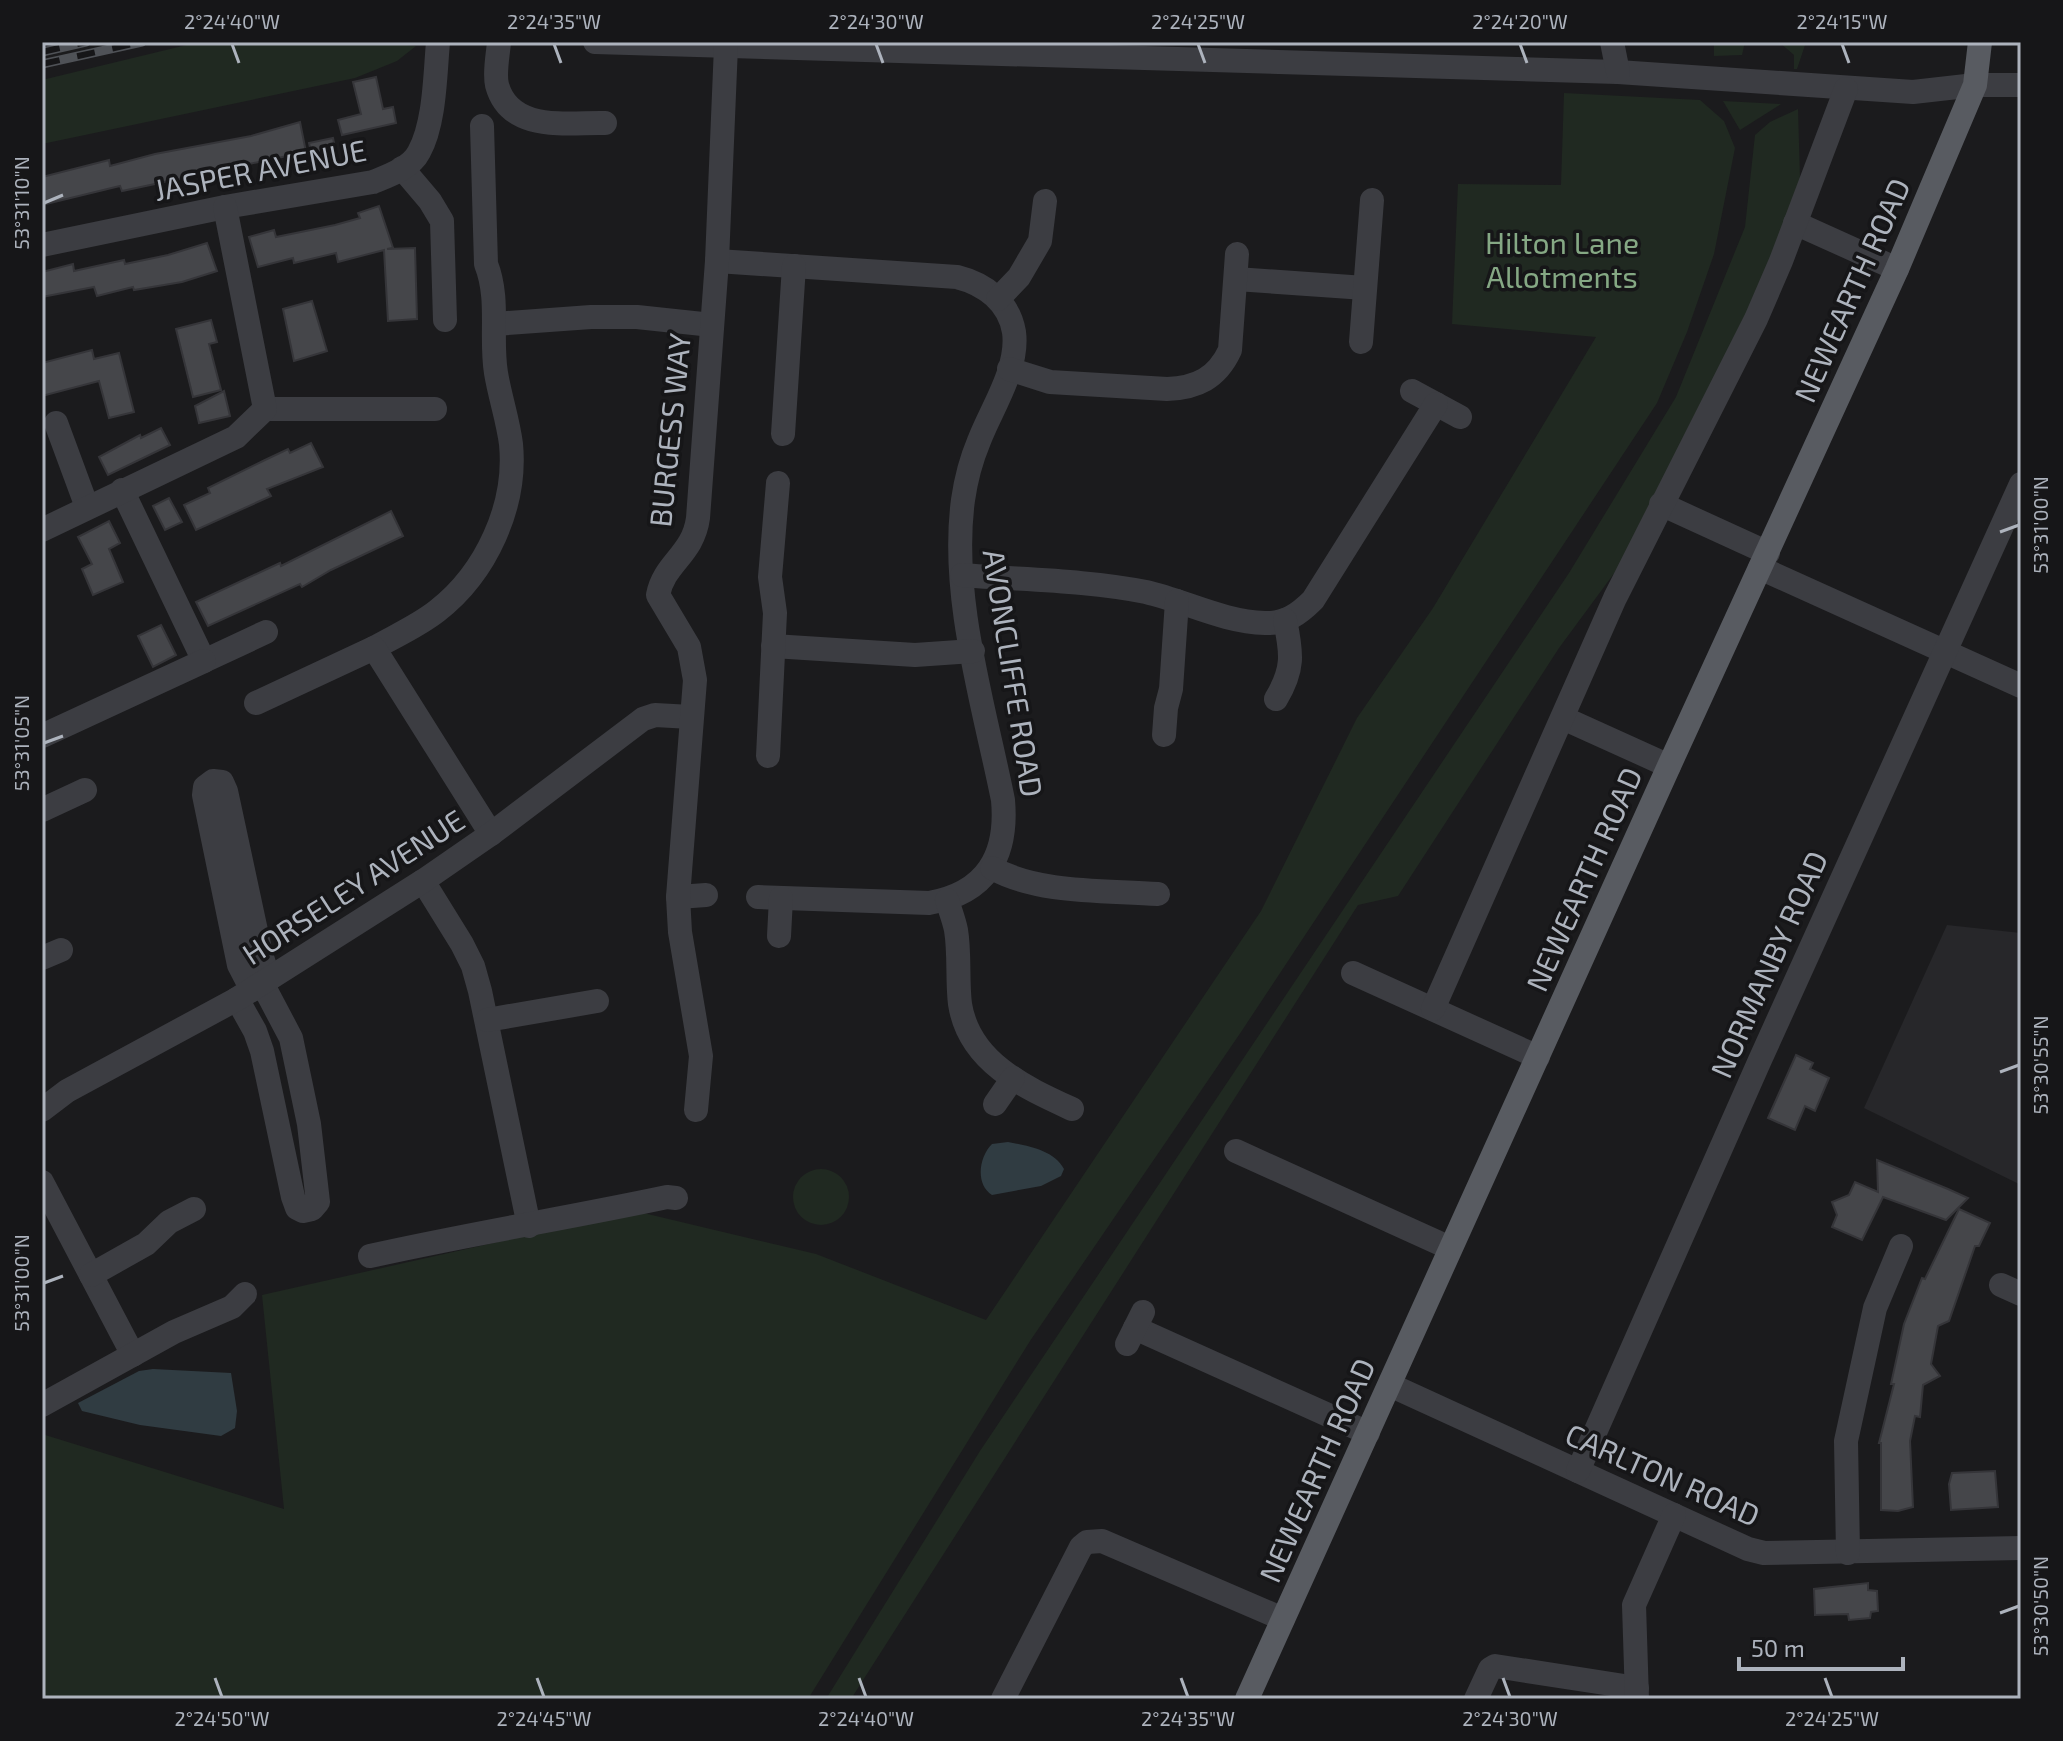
<svg xmlns="http://www.w3.org/2000/svg" width="2063" height="1741" font-family="'Exo 2',sans-serif">
<style>
.built{fill:#27272a}
.green{fill:#202921}
.water{fill:#303c42}
.building{fill:#45464a;stroke:#353539;stroke-width:2}
.lines{fill:none;stroke-linecap:round;stroke-linejoin:round}
.minor{stroke:#3c3d42;stroke-width:24}
.major{stroke:#585b61;stroke-width:24}
.rail-casing{stroke:#4f5257;stroke-width:9}
.rail{stroke:#161618;stroke-width:6;stroke-dasharray:18;stroke-linecap:butt}
.ticks{fill:none;stroke:#adb3bd;stroke-width:3}
.labels{text-anchor:middle;dominant-baseline:central;stroke-width:7;stroke-linejoin:round;paint-order:stroke}
.street-label{font-size:30px;fill:#adb3bd;stroke:#161618}
.park-label{font-size:30px;fill:#85a884;stroke:#161618}
.neatline{fill:none;stroke:#adb3bd;stroke-width:3}
.ticks-label{font-size:20px;text-anchor:middle;fill:#adb3bd}
</style>
<rect width="100%" height="100%" fill="#1b1b1d"/>
<polygon class="built" points="1947,925 2021,933 2021,1185 1864,1108"/>
<g class="green">
<polygon points="199,42 376,42 416,46 397,61 355,78 42,144 42,80"/>
<polygon points="1714,42 1745,42 1742,55 1714,56"/>
<polygon points="1779,42 1806,42 1797,69 1794,69 1794,55"/>
<polygon points="1564,93 1700,100 1724,121 1735,148 1714,254 1687,332 1657,403 1241,1032 1030,1341 808,1699 42,1699 42,1434 284,1509 262,1295 635,1211 816,1254 986,1320 1261,911 1357,718 1433,608 1596,337 1452,324 1458,184 1561,185"/>
<polygon points="1723,101 1781,104 1740,130"/>
<polygon points="1798,109 1801,213 1629,553 1559,648 1398,896 1358,905 851,1699 826,1699 980,1451 1569,573 1676,397 1745,227 1755,135 1770,122"/>
<circle cx="821" cy="1197" r="28"/>
</g>
<g class="water">
<path d="M1008 1142C1028 1146 1054 1150 1064 1169L1061 1176 1041 1186 992 1195C975 1184 979 1157 992 1144Z"/>
<polygon points="153,1369 231,1373 237,1411 235,1428 221,1436 140,1425 82,1411 78,1403 139,1371"/>
</g>
<g class="building">
<polygon points="376,77 383,109 393,107 396,123 342,135 338,120 361,114 353,82"/>
<polygon points="300,122 306,152 122,191 120,186 42,205 42,177 109,160 110,166 155,154 251,136"/>
<polygon points="333,138 338,161 314,166 309,143"/>
<polygon points="379,206 393,248 387,249 415,248 417,319 388,321 384,250 338,262 336,253 294,263 293,258 258,267 249,237 274,230 276,237 335,225 360,218 358,213"/>
<polygon points="207,243 217,271 182,282 134,290 133,287 97,296 94,287 42,297 42,272 73,264 74,271 124,260 125,264 168,255"/>
<polygon points="312,301 327,351 294,361 283,309"/>
<polygon points="211,320 217,342 209,344 221,390 193,397 176,329"/>
<polygon points="92,350 94,359 119,353 134,412 109,418 99,381 42,396 42,363"/>
<polygon points="224,391 230,416 199,423 195,406"/>
<polygon points="161,428 170,445 108,475 99,457 140,435 141,438"/>
<polygon points="311,443 323,467 267,489 271,496 196,530 184,505 210,493 208,488 265,460 288,449 290,453"/>
<polygon points="169,498 182,522 165,530 153,506"/>
<polygon points="391,511 403,536 331,570 302,587 300,584 208,626 196,602 280,563 281,566"/>
<polygon points="109,521 120,543 109,549 123,582 93,595 82,569 92,564 78,537"/>
<polygon points="161,625 176,655 153,667 138,636"/>
<polygon points="1796,1055 1813,1063 1810,1069 1829,1078 1815,1111 1805,1106 1795,1130 1768,1118"/>
<polygon points="1877,1160 1948,1189 1968,1198 1946,1220 1883,1197 1862,1240 1832,1227 1837,1215 1832,1202 1849,1195 1855,1182 1878,1192"/>
<polygon points="1959,1209 1990,1223 1979,1246 1975,1246 1949,1321 1938,1326 1931,1364 1940,1376 1923,1385 1920,1417 1915,1416 1910,1441 1913,1507 1898,1511 1881,1510 1881,1443 1879,1443 1894,1384 1891,1384 1904,1324 1922,1278 1925,1279"/>
<polygon points="1995,1471 1998,1507 1951,1510 1949,1484 1952,1473"/>
<polygon points="1868,1583 1868,1590 1877,1591 1878,1611 1871,1612 1870,1618 1849,1620 1848,1614 1815,1615 1814,1589"/>
</g>
<g class="lines">
<g class="minor">
<path d="M499 42C498 55 494 73 497 85 510 133 567 122 605 123"/>
<polyline points="595,42 1618,72 1913,92 1975,85 2021,85"/>
<polyline points="1612,42 1618,72"/>
<polyline points="402,168 430,201 442,221 445,320"/>
<polyline points="1795,223 1897,269"/>
<path d="M42 245 225 207 373 182C388 176 411 168 419 152 435 123 435 75 438 42"/>
<path d="M717 261 957 277C985 284 1009 302 1014 332 1019 369 991 409 979 441 971 460 966 479 963 500 950 597 984 705 1003 800 1008 856 986 893 929 903L758 897"/>
<polyline points="1236,279 1365,288"/>
<polyline points="998,299 1019,277 1040,241 1045,201"/>
<polyline points="495,324 591,317 637,317 712,325"/>
<polyline points="1361,342 1372,200"/>
<path d="M1009 369 1050 382 1167 389C1197 388 1217 378 1230 350L1237 254"/>
<polyline points="1412,391 1460,417"/>
<polyline points="265,409 435,409"/>
<polyline points="56,423 87,507"/>
<polyline points="783,434 794,266"/>
<polyline points="122,490 204,661 266,632"/>
<polyline points="1661,504 1768,553"/>
<polyline points="42,530 236,437 265,409 225,207"/>
<polyline points="1760,568 2021,686"/>
<path d="M962 575C1022 580 1086 580 1146 592 1185 601 1224 622 1265 623 1285 624 1299 614 1313 600L1436 404"/>
<polyline points="773,646 915,655 973,651"/>
<path d="M374 648C395 636 418 626 437 611 486 573 517 506 511 444 508 420 500 397 496 373 490 337 500 299 486 264L482 126"/>
<path d="M1276 699C1294 669 1292 654 1285 620"/>
<polyline points="256,703 374,648 491,834"/>
<polyline points="1563,718 1669,766"/>
<polyline points="1164,735 1166,708 1171,689 1177,601"/>
<polyline points="42,736 204,661"/>
<polyline points="768,756 775,613 770,577 778,483"/>
<polyline points="42,810 85,790"/>
<path d="M992 868C1039 894 1105 890 1158 894"/>
<polyline points="423,881 462,944 473,966 480,991 529,1226"/>
<polyline points="678,897 706,895"/>
<path d="M947 900C950 910 954 920 956 930 960 954 957 980 960 1004 969 1062 1024 1087 1072 1109"/>
<polyline points="779,936 781,898"/>
<polyline points="42,958 61,950"/>
<polyline points="1353,973 1538,1057"/>
<polyline points="252,990 239,965 204,795 205,787 213,781 222,782 226,791 261,954 269,979"/>
<polyline points="237,999 255,1031 262,1051 293,1197 297,1208 303,1211 312,1209 318,1202 309,1124 291,1038 262,983"/>
<polyline points="1433,1009 1615,598 1756,319 1781,261 1846,89"/>
<polyline points="487,1020 597,1001"/>
<polyline points="995,1104 1013,1078"/>
<polyline points="42,1110 67,1091 237,999 423,881 491,834 643,719 655,715 691,717"/>
<path d="M696 1110 701 1056 680 932 678 897 695 680 689 647 658 595C664 563 693 555 698 518L717 261 726 46"/>
<polyline points="1236,1151 1450,1248"/>
<polyline points="42,1182 133,1355"/>
<path d="M370 1256C468 1234 568 1218 667 1197L676 1198"/>
<polyline points="91,1275 146,1244 169,1222 194,1209"/>
<polyline points="2001,1285 2021,1294"/>
<polyline points="1135,1328 1368,1433"/>
<polyline points="1127,1344 1143,1312"/>
<polyline points="1390,1385 1748,1549 1764,1553 2021,1548"/>
<polyline points="42,1405 174,1332 232,1307 245,1294"/>
<polyline points="1578,1471 1760,1060 2021,484"/>
<polyline points="1848,1553 1846,1441 1875,1308 1901,1246"/>
<polyline points="1003,1699 1081,1547 1087,1542 1102,1541 1283,1619"/>
<polyline points="1476,1699 1490,1669 1495,1666 1637,1688"/>
<polyline points="1637,1699 1634,1605 1674,1515"/>
</g>
<polyline class="major" points="1247,1699 1669,766 1897,269 1975,85 1980,42"/>
<g class="rail-casing">
<g id="rail">
<polyline points="42,52 86,42"/>
<polyline points="42,64 142,42"/>
</g>
</g>
<use href="#rail" class="rail"/>
</g>
<path class="ticks" d="M232 44 239 63M554 44 561 63M876 44 883 63M1198 44 1205 63M1520 44 1527 63M1842 44 1849 63M44 203 63 195M2000 532 2019 525M44 743 63 736M2000 1072 2019 1065M44 1283 63 1276M2000 1613 2019 1606M215 1678 222 1697M537 1678 544 1697M859 1678 866 1697M1181 1678 1188 1697M1503 1678 1510 1697M1825 1678 1832 1697"/>
<g class="labels">
<g class="street-label">
<text transform="translate(260 169) rotate(-11)">JASPER AVENUE</text>
<text transform="translate(1851 290) rotate(-66)">NEWEARTH ROAD</text>
<text transform="translate(669 430) rotate(-84)">BURGESS WAY</text>
<text transform="translate(1014 673) rotate(81)">AVONCLIFFE ROAD</text>
<text transform="translate(1583 879) rotate(-66)">NEWEARTH ROAD</text>
<text transform="translate(353 886) rotate(-33)">HORSELEY AVENUE</text>
<text transform="translate(1768 964) rotate(-66)">NORMANBY ROAD</text>
<text transform="translate(1316 1470) rotate(-66)">NEWEARTH ROAD</text>
<text transform="translate(1663 1474) rotate(24)">CARLTON ROAD</text>
</g>
<g class="park-label">
<text x="1562" y="242">Hilton Lane<tspan x="1562" dy="34">Allotments</tspan></text>
</g>
</g>
<rect width="2063" height="1741" fill="none" stroke="#161618" stroke-width="88"/>
<path d="M1739 1657v12h164v-12" fill="none" stroke="#adb3bd" stroke-width="4"/>
<text x="1751" y="1657" font-size="24" fill="#adb3bd" stroke="#161618" stroke-width="6" paint-order="stroke">50 m</text>
<rect x="44" y="44" width="1975" height="1653" class="neatline"/>
<g class="ticks-label">
<text x="232" y="29">2°24'40"W</text>
<text x="554" y="29">2°24'35"W</text>
<text x="876" y="29">2°24'30"W</text>
<text x="1198" y="29">2°24'25"W</text>
<text x="1520" y="29">2°24'20"W</text>
<text x="1842" y="29">2°24'15"W</text>
<text transform="translate(22 203) rotate(-90)" y="7">53°31'10"N</text>
<text transform="translate(2041 525) rotate(-90)" y="7">53°31'00"N</text>
<text transform="translate(22 743) rotate(-90)" y="7">53°31'05"N</text>
<text transform="translate(2041 1065) rotate(-90)" y="7">53°30'55"N</text>
<text transform="translate(22 1283) rotate(-90)" y="7">53°31'00"N</text>
<text transform="translate(2041 1606) rotate(-90)" y="7">53°30'50"N</text>
<text x="222" y="1726">2°24'50"W</text>
<text x="544" y="1726">2°24'45"W</text>
<text x="866" y="1726">2°24'40"W</text>
<text x="1188" y="1726">2°24'35"W</text>
<text x="1510" y="1726">2°24'30"W</text>
<text x="1832" y="1726">2°24'25"W</text>
</g>
</svg>
